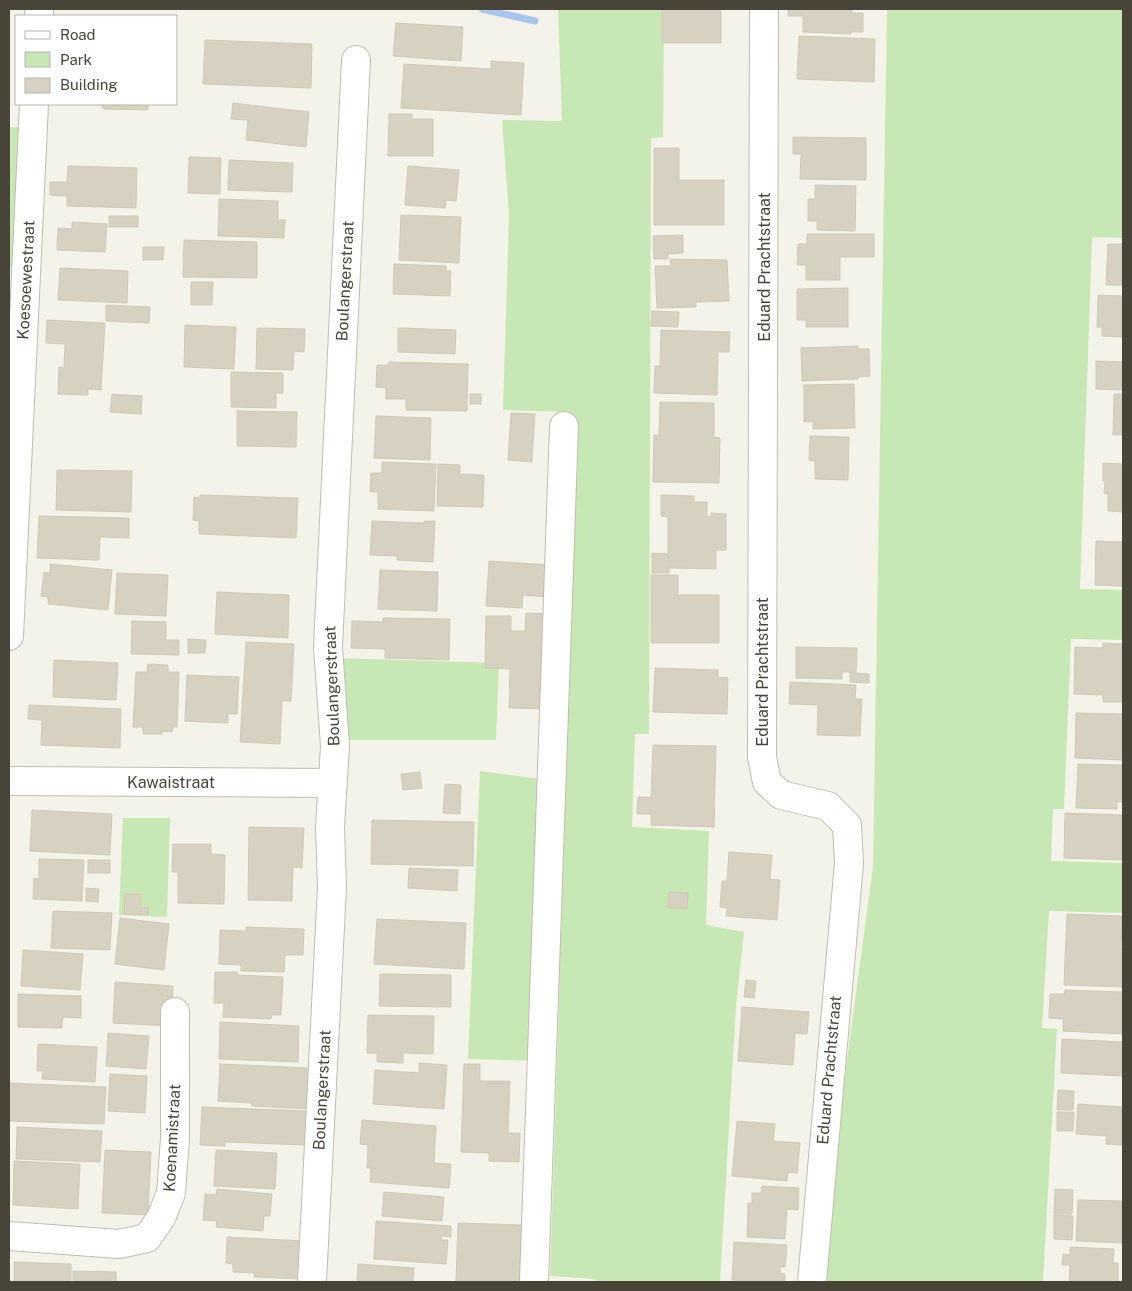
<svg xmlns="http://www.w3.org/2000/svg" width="1132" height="1291" font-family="'Public Sans',sans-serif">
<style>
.green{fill:#c7e7b5}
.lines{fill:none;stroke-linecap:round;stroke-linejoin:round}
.stream{stroke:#a9c5ee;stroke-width:7}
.building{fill:#d6d1c0;stroke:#d0cab3}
.minor-casing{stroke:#c0bdad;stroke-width:30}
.minor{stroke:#fff;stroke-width:28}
.labels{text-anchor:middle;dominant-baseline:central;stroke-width:4.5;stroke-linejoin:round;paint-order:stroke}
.street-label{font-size:16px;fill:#484538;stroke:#fff}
</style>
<rect width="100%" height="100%" fill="#f4f3ea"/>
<g class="green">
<polygon points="558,9 664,9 663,137 651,138 649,734 635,734 632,827 709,831 706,925 744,932 736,1006 720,1282 595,1282 595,1279 550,1276 559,1009 570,412 503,410 509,214 502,120 562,121"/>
<polygon points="887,9 1123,9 1123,238 1092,237 1080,589 1123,590 1123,640 1071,639 1064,809 1053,809 1051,861 1123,863 1123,913 1049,911 1042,1028 1057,1029 1043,1282 825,1282 831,1179 873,867"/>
<polygon points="9,127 25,128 20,267 9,267"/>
<polygon points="336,658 499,663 496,740 341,740"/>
<polygon points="480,771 541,779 536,1061 468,1059"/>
<polygon points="123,818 170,818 167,917 119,915"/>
</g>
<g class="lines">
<polyline class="stream" points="482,9 535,21"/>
</g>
<g class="building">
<rect x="662" y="9" width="59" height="34"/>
<polygon points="788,9 852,9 852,13 863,13 863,32 851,32 851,34 803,32 803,16 788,16"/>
<polygon points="396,23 463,27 461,61 393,56"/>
<polygon points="799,36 875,39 874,82 797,79"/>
<polygon points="205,40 312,44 311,88 203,84"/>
<polygon points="491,61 524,63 521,115 401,108 404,64 491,69"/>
<polygon points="233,103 309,112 306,147 246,140 248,120 231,119"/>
<polygon points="100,104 148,104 148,110 104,109"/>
<polygon points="389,114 412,114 412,119 433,119 433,156 388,156"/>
<polygon points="793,137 866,138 866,180 800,179 801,154 793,154"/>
<polygon points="654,148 679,148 679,180 724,180 724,225 654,225"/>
<polygon points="189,157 221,158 220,194 188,193"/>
<polygon points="229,160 293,163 292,192 228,190"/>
<polygon points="68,166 137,168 136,208 67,206 67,196 50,195 50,182 67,182"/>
<polygon points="408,166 459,170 456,201 446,200 445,208 405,205"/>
<polygon points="815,185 856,186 855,231 817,230 817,221 808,221 808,199 815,199"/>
<polygon points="219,199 278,201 278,220 285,220 284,238 218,236"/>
<polygon points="401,215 461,217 459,263 399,260"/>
<rect x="109" y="216" width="29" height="11"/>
<polygon points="72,222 107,224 105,252 57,250 58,228 72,229"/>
<polygon points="807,234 874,234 874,257 840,257 840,280 806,280 806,265 797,265 798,244 807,244"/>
<polygon points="683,235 683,253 668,254 668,259 654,259 653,236"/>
<polygon points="184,240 257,242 257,278 183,277"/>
<polygon points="1108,244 1123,244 1123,285 1106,285"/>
<polygon points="143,247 164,247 163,260 143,260"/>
<polygon points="670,259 727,260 729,301 696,302 696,307 657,308 655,266 671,266"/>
<polygon points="394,264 446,266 446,271 451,271 450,296 393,294"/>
<polygon points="60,268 128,271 127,303 58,300"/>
<polygon points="191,282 213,282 212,305 191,305"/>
<polygon points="848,288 848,327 806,327 806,320 797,320 797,289"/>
<polygon points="1098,295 1123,296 1123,337 1102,336 1102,327 1097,327"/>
<polygon points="106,305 150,307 149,323 106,321"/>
<polygon points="652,311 679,312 678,327 651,326"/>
<polygon points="47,320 105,323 101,390 88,389 88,395 58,394 59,367 64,368 65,344 46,343"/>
<polygon points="185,325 236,327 234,369 184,367"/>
<polygon points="257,328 305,329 304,352 294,351 293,370 256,369"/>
<polygon points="398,328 456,330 455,354 398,352"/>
<polygon points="661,330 730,332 729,352 718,352 717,395 654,393 655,366 660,366"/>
<polygon points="858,346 858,349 869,349 870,376 858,377 858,379 802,381 801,348"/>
<polygon points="1096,361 1123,362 1123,390 1096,389"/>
<polygon points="389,362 468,364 467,411 406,410 406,399 386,399 386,388 376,387 377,365 388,365"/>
<polygon points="231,372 283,373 283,393 276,393 276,408 231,407"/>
<polygon points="854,384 855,428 813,429 813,421 804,422 804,385"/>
<polygon points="112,394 142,396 141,414 110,412"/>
<rect x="470" y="394" width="11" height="10"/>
<polygon points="1114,394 1123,394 1123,435 1113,435"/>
<polygon points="660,402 714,403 714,437 720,438 719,483 653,482 654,435 659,435"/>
<polygon points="237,411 297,412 296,447 237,446"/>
<polygon points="511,413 535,414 532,462 508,460"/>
<polygon points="376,416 431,418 430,460 374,458"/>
<polygon points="810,436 849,437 848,480 815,479 815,461 809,460"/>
<polygon points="382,462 436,464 434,511 378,509 378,492 370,492 371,473 382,473"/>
<polygon points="1103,463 1123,464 1123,512 1108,511 1108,494 1104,493 1105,481 1103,481"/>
<polygon points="438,464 460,465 460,474 484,475 483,507 437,506"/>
<polygon points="57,470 132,471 131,512 56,510"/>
<polygon points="200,495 298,498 296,538 199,534 199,521 193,520 194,497 200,498"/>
<polygon points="661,495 694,496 694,502 707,502 707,516 711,517 711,513 726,514 726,550 716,550 716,569 669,568 669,573 652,573 652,553 668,554 668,517 661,516"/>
<polygon points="39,516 129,518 129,538 100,537 99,560 37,558"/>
<polygon points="372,521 424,523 424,521 435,521 433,562 397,560 397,556 370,555"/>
<polygon points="1096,541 1123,542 1123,586 1095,585"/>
<polygon points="489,561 551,565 549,597 523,595 522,608 486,606"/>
<polygon points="50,564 112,570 108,610 48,604 48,597 41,596 44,572 50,573"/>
<polygon points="380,570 438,572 437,611 378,609"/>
<polygon points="117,573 168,575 166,616 115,614"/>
<polygon points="651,575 678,575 678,595 719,595 719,643 651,643"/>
<polygon points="217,592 289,595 288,638 215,634"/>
<polygon points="526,613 554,614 552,709 509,708 510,669 485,668 486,616 511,616 511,631 525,631"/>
<polygon points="383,618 450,619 449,660 385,658 385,649 351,648 352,621 383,622"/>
<polygon points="132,621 166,622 166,640 179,640 179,655 131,654"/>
<polygon points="188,639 206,640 205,653 188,653"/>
<polygon points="246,642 294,644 291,701 282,701 280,744 240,742"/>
<polygon points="1103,643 1123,644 1123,702 1103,702 1103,695 1074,694 1075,647 1103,648"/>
<polygon points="796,647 857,648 856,673 869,674 869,683 850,682 850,672 842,672 842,679 796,678"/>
<polygon points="54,660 118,663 116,700 53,697"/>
<polygon points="148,664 168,665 168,672 179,672 177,727 173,727 172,732 162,731 162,734 143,734 143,727 133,727 136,672 147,672"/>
<polygon points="655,668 718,670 718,677 728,678 727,714 653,712"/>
<polygon points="187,675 239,677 237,714 228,714 228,723 185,721"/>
<polygon points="790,682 856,685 855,699 862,699 860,736 817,735 818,705 789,704"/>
<polygon points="29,705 121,709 120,748 41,745 42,720 28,719"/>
<polygon points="1076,713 1123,714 1123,760 1075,758"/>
<polygon points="653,745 716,746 714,827 651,825 651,814 637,814 638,797 651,797"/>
<polygon points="1078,764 1123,765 1123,802 1117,802 1117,809 1076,808"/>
<polygon points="420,772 422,788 403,790 401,774"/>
<polygon points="445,784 461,785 460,814 443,813"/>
<polygon points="32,810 112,814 110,855 30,851"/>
<polygon points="1065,813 1123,815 1123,860 1064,858"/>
<polygon points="372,820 474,822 473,866 371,864"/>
<polygon points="249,827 304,828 302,868 293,867 292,901 248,900"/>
<polygon points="173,844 211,844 211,854 225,855 224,904 178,903 178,872 172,872"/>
<polygon points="729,852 772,855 770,879 780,880 777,920 726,916 727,908 720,907 722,881 727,881"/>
<polygon points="39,859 84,860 82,901 33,899 34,878 39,879"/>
<rect x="88" y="860" width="22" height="13"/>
<polygon points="409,868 458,870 457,891 408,888"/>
<polygon points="86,888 99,889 98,902 86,901"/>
<polygon points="669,892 688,893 687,909 668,908"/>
<polygon points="125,894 141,894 141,908 148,908 148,915 124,914"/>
<polygon points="53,911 112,913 110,950 51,948"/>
<polygon points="1067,914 1122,916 1121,949 1123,949 1123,987 1064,985"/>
<polygon points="120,918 169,924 164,970 115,964"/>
<polygon points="377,919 466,923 464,969 374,964"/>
<polygon points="246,927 304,929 303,955 285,955 284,972 241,971 241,965 219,964 220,930 246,931"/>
<polygon points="23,950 83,954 80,990 21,986"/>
<polygon points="215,972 237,972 237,975 283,977 281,1015 272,1015 271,1019 223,1017 224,1003 214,1003"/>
<polygon points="380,974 451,975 451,1007 379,1006"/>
<polygon points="746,980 756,981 754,998 744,997"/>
<polygon points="115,982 173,986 171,1026 113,1023"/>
<polygon points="1065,990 1123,992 1123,1034 1063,1031 1063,1019 1049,1018 1050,994 1064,994"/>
<polygon points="18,994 81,996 81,1018 63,1017 62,1028 18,1027"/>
<polygon points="742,1007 809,1012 807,1034 795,1033 793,1065 738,1061"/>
<polygon points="368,1015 434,1016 433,1054 403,1053 403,1063 377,1062 377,1053 367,1053"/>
<polygon points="220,1022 299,1026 298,1062 219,1059"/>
<polygon points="108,1033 149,1036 146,1069 106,1066"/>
<polygon points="1062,1039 1123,1042 1123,1076 1061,1073"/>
<polygon points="38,1044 97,1047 95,1082 42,1079 43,1071 37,1071"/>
<polygon points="419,1063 447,1065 444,1109 373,1104 375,1070 419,1073"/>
<polygon points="220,1064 310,1068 308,1109 252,1106 252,1103 218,1101"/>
<polygon points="464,1064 480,1064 480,1081 510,1081 508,1133 520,1133 519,1162 489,1161 489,1153 461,1152"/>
<polygon points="110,1074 147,1076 145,1113 108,1111"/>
<polygon points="9,1083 106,1087 104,1124 9,1121"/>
<polygon points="1058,1090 1074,1091 1073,1110 1057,1110"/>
<polygon points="1078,1104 1123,1107 1123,1145 1106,1144 1107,1136 1076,1134"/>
<polygon points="202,1107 307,1111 306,1145 225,1142 225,1146 200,1145"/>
<polygon points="1057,1112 1074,1112 1073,1131 1057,1131"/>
<polygon points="362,1120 436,1126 434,1163 451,1164 449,1188 370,1182 371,1168 367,1168 368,1145 360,1144"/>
<polygon points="737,1121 775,1124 773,1141 800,1143 797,1173 788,1172 787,1181 732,1176"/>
<polygon points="17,1127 102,1131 100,1162 16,1159"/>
<polygon points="105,1150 151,1152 148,1215 102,1213"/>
<polygon points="216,1150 277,1153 275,1189 214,1186"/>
<polygon points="14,1161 80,1164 78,1209 13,1205"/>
<polygon points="762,1186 799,1188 798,1210 787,1209 785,1239 747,1237 748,1203 752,1203 752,1193 761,1193"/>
<polygon points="217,1189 272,1194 270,1216 264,1216 263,1231 216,1227 217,1221 203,1220 205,1194 216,1195"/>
<polygon points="1055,1189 1073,1190 1072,1214 1054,1214"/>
<polygon points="384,1192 444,1197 442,1221 382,1216"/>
<polygon points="1078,1200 1123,1201 1123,1243 1076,1241"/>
<polygon points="1054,1215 1073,1216 1072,1240 1054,1239"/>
<polygon points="376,1221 451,1226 451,1237 442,1236 441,1240 448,1240 446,1264 374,1259"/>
<polygon points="458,1223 522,1225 519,1282 456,1282"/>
<polygon points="227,1237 304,1241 302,1279 254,1277 255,1273 233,1272 233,1264 226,1263"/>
<polygon points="734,1242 787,1245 785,1267 780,1267 780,1273 785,1274 785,1282 732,1282"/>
<polygon points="1070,1247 1114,1249 1113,1263 1118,1263 1118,1282 1069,1282 1070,1265 1062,1265 1063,1254 1070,1255"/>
<polygon points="14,1262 71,1264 71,1282 14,1282"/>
<polygon points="358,1264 414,1268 413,1282 357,1282"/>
<polygon points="73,1271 116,1272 116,1282 73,1282"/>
</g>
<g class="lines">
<g class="minor-casing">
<g id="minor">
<polyline points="764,9 762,757 767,782 781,795 828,806 847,825 849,863 812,1282"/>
<polyline points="39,16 39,9"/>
<polyline points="9,636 34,104"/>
<polyline points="9,781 332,783"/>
<polyline points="9,1236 119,1244 147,1238 161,1218 171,1193 175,1138 175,1012"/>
<polyline points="312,1282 332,887 330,827 335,746 328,647 356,60"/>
<polyline points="534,1282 564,426"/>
</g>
</g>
<use href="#minor" class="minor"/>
</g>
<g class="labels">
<g class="street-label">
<text transform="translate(764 267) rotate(-90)">Eduard Prachtstraat</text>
<text transform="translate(26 280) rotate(-87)">Koesoewestraat</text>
<text transform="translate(345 281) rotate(-87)">Boulangerstraat</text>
<text transform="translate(762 672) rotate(-90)">Eduard Prachtstraat</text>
<text transform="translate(332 686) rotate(-92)">Boulangerstraat</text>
<text x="171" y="782">Kawaistraat</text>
<text transform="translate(829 1070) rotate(-85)">Eduard Prachtstraat</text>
<text transform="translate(322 1090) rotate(-87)">Boulangerstraat</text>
<text transform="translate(172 1138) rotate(-87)">Koenamistraat</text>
</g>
</g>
<rect width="1132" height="1291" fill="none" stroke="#484538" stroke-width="20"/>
<rect x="15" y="15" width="162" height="90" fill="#ffffff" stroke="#b6b5af"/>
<rect x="25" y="31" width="25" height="8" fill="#ffffff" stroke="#b6b5af"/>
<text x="60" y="40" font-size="15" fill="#484538">Road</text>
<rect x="25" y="52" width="25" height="15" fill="#c7e7b5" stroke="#b6b5af"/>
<text x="60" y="65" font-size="15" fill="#484538">Park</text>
<rect x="25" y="78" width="25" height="15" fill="#d6d1c0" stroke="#b6b5af"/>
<text x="60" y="90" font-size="15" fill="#484538">Building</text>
</svg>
